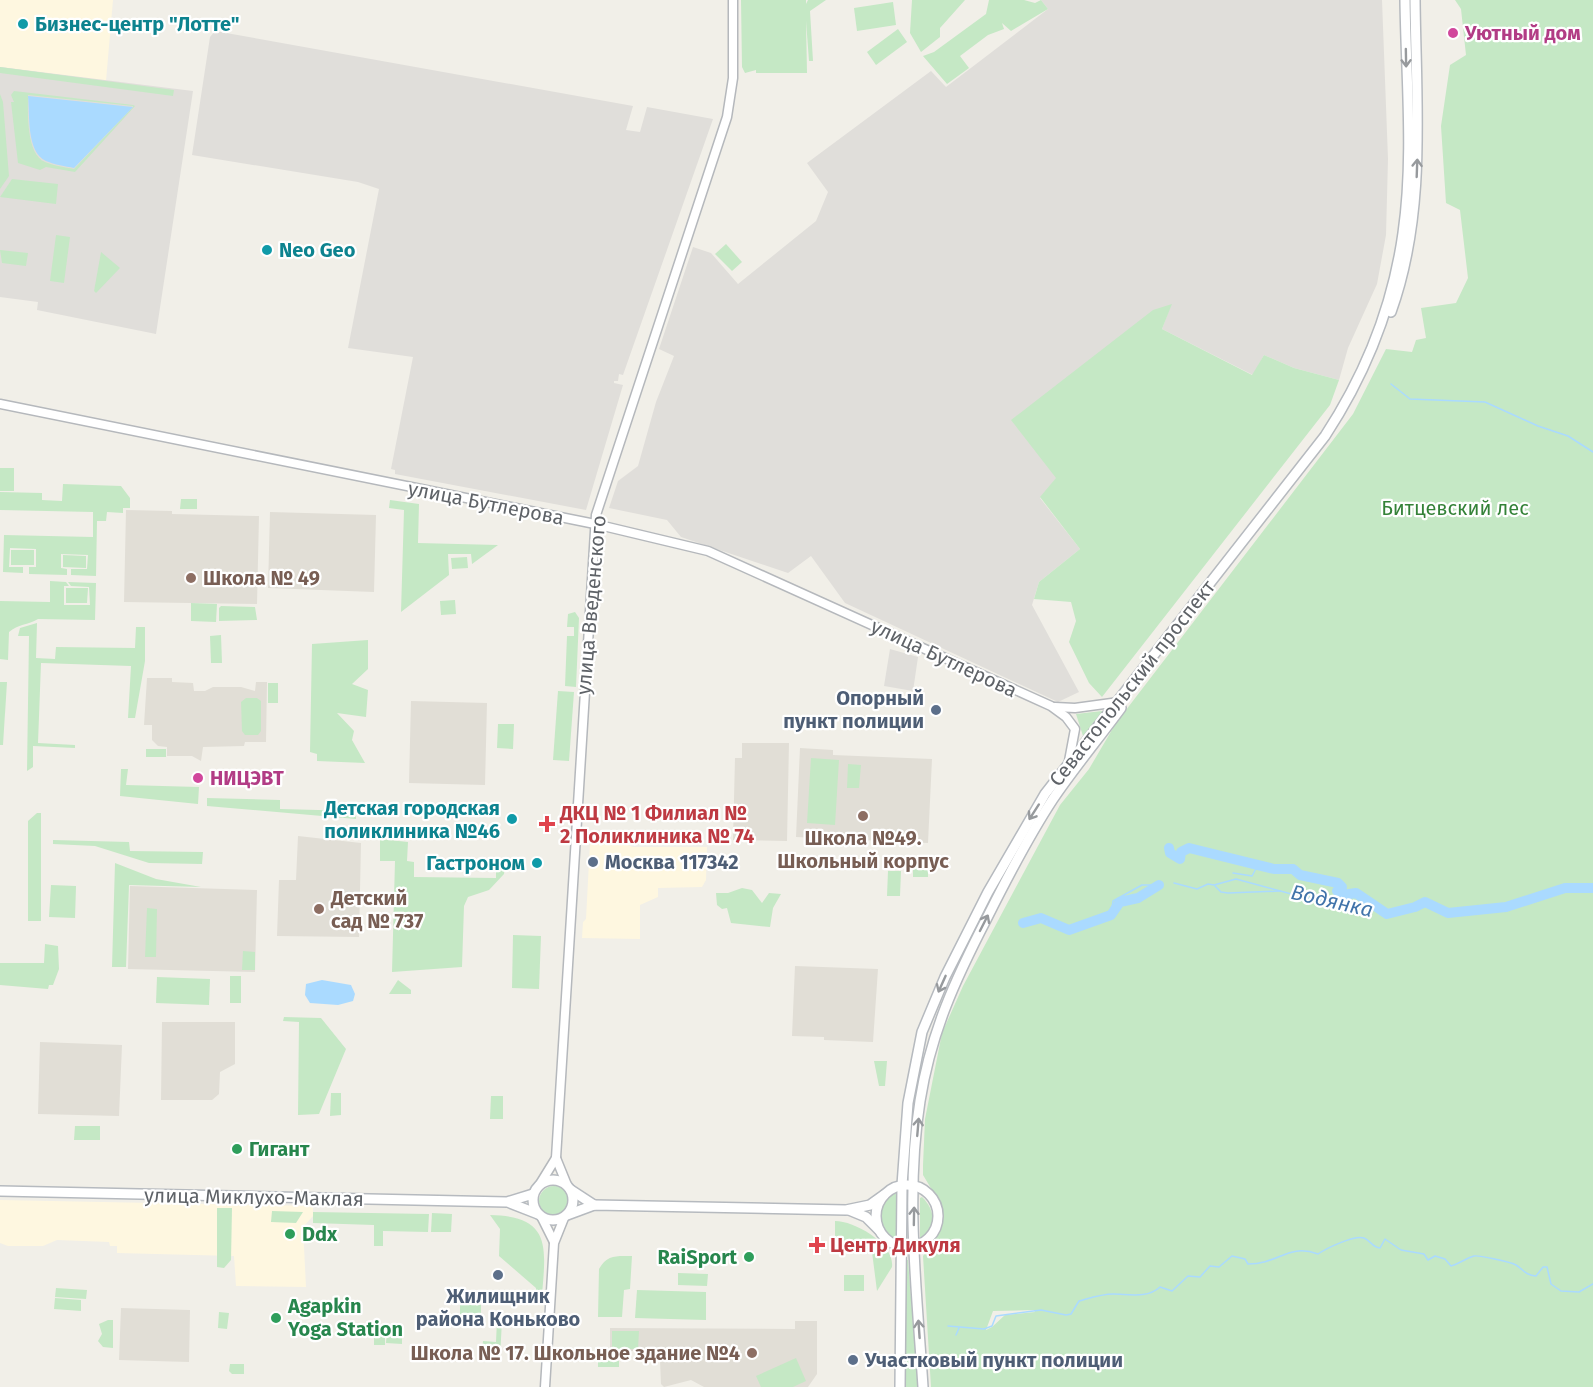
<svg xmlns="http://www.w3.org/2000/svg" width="1593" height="1387" font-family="'Fira Sans',sans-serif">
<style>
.commercial{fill:#fef7e0}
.industrial{fill:#e0deda}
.education{fill:#e1ded6}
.green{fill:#c5e8c5;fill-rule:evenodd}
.water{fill:#aadaff}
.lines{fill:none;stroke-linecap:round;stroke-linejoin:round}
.stream{stroke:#aadaff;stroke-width:1.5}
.river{stroke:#aadaff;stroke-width:10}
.tertiary-casing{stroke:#b5b8bc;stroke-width:11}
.secondary-casing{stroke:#b6babf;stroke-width:12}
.tertiary{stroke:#fff;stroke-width:8}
.secondary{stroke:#fff;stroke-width:9}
.oneway{stroke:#979a9d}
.culture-dot{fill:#0f9aa8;stroke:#fff;stroke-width:2}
.hotel-dot{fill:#d1479c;stroke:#fff;stroke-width:2}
.education-dot{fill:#8d6e63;stroke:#fff;stroke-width:2}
.service-dot{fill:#5c6f8a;stroke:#fff;stroke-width:2}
.health-dot{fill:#e0444e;stroke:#fff;stroke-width:2}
.leisure-dot{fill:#2e9e5b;stroke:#fff;stroke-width:2}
.labels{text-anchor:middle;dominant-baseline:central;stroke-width:4.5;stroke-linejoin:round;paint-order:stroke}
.culture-label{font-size:20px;font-weight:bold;fill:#0d838f;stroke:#fff;text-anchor:start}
.hotel-label{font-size:20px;font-weight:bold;fill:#b23c85;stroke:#fff;text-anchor:start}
.street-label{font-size:20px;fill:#5f6368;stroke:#fff}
.park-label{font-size:20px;fill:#348238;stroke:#fff}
.education-label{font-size:20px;font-weight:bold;fill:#785e54;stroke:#fff;text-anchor:start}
.service-label{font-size:20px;font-weight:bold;fill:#4e5e75;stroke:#fff;text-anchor:start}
.health-label{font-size:20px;font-weight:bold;fill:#be3a42;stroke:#fff;text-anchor:start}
.leisure-label{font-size:20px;font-weight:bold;fill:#27864d;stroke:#fff;text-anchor:start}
.water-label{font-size:21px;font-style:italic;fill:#4174aa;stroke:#fff}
</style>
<rect width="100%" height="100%" fill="#f1efe8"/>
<g class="commercial">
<polygon points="0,0 113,0 106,81 0,67"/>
<polygon points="590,843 626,844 633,847 707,847 706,880 702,887 658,888 658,897 640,905 640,939 582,938 583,922 586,919"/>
<polygon points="0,1200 313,1206 313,1216 303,1227 306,1287 236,1286 234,1256 117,1253 117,1246 110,1246 109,1242 57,1240 43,1246 8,1246 0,1243"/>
</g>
<g class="industrial">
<polygon points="1041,0 1382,0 1388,159 1386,235 1377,284 1348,348 1339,380 1294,368 1264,355 1253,375 1162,329 1171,305 1056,479 1040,498 1080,549 1039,582 1032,605 1079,692 1058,702 845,603 811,556 788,573 681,537 667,520 609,508 618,481 638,466 656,402 674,356 659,349 693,247 711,253 738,284 816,221 828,192 807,163 931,71 946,87 1048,9"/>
<polygon points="215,31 633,106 626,130 640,132 647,107 713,119 623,375 619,374 618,381 614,381 614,383 623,385 586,510 395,474 395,470 391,469 413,357 348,348 379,189 358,182 192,155 210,37"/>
<polygon points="0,67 193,91 156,334 37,310 38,302 0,297"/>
<polygon points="890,649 918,657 913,691 884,686"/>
</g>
<g class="education">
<polygon points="126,510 172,511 172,514 259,516 257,604 124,602"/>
<polygon points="270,512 376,515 374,592 268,588"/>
<polygon points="147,678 172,678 172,682 193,683 194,691 205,691 213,687 241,687 255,691 256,682 267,682 266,742 245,742 244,746 203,747 201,761 192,756 167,756 167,747 158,746 152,740 152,725 144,725"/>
<polygon points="411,701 487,703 485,785 409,783"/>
<polygon points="742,743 789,743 787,841 733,840 735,758 742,758"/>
<polygon points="800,748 833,750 833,755 932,759 928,843 796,837"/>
<polygon points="298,836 361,843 359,937 277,936 279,880 296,880"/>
<polygon points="130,886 257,890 255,972 128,969"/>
<polygon points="795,966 878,969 873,1042 824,1040 824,1037 792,1036"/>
<polygon points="162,1022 235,1022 235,1064 220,1072 219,1094 212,1100 161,1100"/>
<polygon points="40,1042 122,1045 119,1116 38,1114"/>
<polygon points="121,1308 190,1310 189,1362 119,1360"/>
<polygon points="795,1321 817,1321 817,1374 808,1387 704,1387 691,1380 664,1387 661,1384 660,1360 639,1361 638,1351 610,1351 610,1328 795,1329"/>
</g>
<g class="green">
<polygon points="741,0 806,0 806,4 808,0 826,0 810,11 813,61 809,61 806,21 807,73 756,73 756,70 745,73 742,67"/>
<polygon points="912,0 965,0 940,28 940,37 921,52 910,33"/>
<polygon points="989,0 1024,0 1035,3 1041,0 1048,9 1011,31 1002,23 1004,29 988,35 960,56 969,68 947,84 923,56 934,52 986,14"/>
<path d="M1455 0H1593V1387H931L923 1256 940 1231 943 1214 941 1205 923 1175V1165L925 1119 942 1033 963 986 1060 805 1089 769 1116 723 1353 414 1386 349 1412 352 1416 340 1426 338 1421 308 1456 303 1468 278 1460 210 1446 203 1441 126 1450 65 1466 55 1461 9ZM993 1311 1034 1310 1035 1312 1005 1315 992 1327 986 1330Z"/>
<polygon points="893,2 896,25 857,31 854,8"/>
<polygon points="898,29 907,42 876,65 867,52"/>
<polygon points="0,67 174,90 173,96 0,73"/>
<path d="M14 91 133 105 135 106 75 172 46 167 40 170 18 163 11 102H14L11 95ZM28 95 133 106V107L74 169C65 167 54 166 45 162 26 154 28 113 28 95Z"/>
<polygon points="0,94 3,102 9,176 0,189"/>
<polygon points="12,179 58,184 56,204 0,197"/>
<polygon points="56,235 70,237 64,283 50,281"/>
<polygon points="726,244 742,262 732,271 715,254"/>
<polygon points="0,250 28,253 26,266 2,263"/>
<polygon points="101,252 120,268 96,293 94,291"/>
<polygon points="1172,304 1162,329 1252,375 1264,355 1294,368 1339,380 1330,405 1102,697 1089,683 1069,642 1076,621 1071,602 1034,599 1039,582 1080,549 1040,497 1056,478 1011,420 1153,310"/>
<rect x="0" y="468" width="14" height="23"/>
<polygon points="63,484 121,486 130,498 130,508 123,508 123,513 107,512 106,521 97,521 96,576 71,575 71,569 87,569 88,555 61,554 61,568 67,569 67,575 29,574 29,567 36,567 36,549 10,548 9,567 23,567 23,573 3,572 4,535 93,537 93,512 0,510 0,492 42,493 42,500 62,501"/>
<polygon points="181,499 197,499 197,509 180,509"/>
<polygon points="390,500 419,504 418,543 498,545 472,564 471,554 448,554 449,575 401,612 404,510 389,508"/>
<rect x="11" y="550" width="23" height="15"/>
<polygon points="63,555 86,556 86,568 63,567"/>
<polygon points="467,557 468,568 452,569 451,558"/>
<path d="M50 581 66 582 69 586H64V605H90L89 587 71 586 68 582 96 583 95 620 38 619C28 625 18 624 9 632L8 660 0 659V601L50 602Z"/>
<polygon points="66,588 88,588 87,603 66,603"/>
<polygon points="455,600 456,614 441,615 440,601"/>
<polygon points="191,603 217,604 216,622 191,621"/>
<polygon points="221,606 255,607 257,620 219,621 219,608"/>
<polygon points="575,612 579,618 576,687 565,686 567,636 574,636 574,627 567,627 568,614"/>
<polygon points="37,623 36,658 55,659 56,647 135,648 136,627 145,627 145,661 135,718 128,718 131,666 41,663 38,743 75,745 75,748 33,746 33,767 27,771 29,636 18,636 20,628"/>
<polygon points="221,635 222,663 211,663 210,636"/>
<polygon points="368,640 368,669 352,684 368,690 366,717 337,713 354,731 352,740 365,763 317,761 317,754 310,752 312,644"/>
<polygon points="0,682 7,682 3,745 0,745"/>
<rect x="268" y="683" width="10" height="20"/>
<polygon points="558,691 574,692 569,761 553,760"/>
<polygon points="246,698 257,698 261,701 261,731 258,735 245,735 242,731 241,702"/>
<polygon points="1102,711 1104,713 1086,737 1083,736 1076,714"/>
<polygon points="498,724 514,724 513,749 497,748"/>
<rect x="146" y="749" width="20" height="8"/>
<polygon points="811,758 839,760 835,825 807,823"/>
<polygon points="848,764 861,765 859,788 847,788"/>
<polygon points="121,769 128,769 126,785 199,787 198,804 120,796"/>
<polygon points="207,798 280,800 280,809 356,811 356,819 207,806"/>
<polygon points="37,813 41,813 41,921 28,921 28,821"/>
<polygon points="380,839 408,842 407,861 414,862 414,877 496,878 496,862 505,862 504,874 489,890 468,897 464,906 462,967 392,972 395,861 380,861"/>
<polygon points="53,840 129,842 130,851 203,852 202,864 149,863 95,846 53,844"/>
<polygon points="913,860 928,861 928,877 913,877"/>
<polygon points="115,863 156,879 201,887 129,885 126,967 112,967"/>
<polygon points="888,871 901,871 900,896 887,896"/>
<polygon points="51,885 76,886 75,918 49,917"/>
<polygon points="742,888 752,890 762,903 769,893 781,894 773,908 770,927 731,923 727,908 722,909 717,905 716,893 728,893"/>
<polygon points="147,908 157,909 156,957 145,957"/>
<polygon points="513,935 541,936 539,989 512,988"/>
<polygon points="45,944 58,946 59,969 53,985 49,985 48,989 0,985 0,963 44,963"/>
<polygon points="243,951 255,952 255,970 242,970"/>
<rect x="230" y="976" width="11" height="27"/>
<polygon points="157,977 210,979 209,1005 156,1003"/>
<polygon points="398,980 411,990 411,994 389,994"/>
<polygon points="284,1017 321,1018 346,1049 319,1114 298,1115 299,1022 283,1021"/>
<polygon points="874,1061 887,1061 885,1086 879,1086"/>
<polygon points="331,1093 341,1093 341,1115 330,1116"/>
<polygon points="491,1096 503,1096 503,1119 490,1119"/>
<polygon points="75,1126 100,1126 100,1140 74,1140"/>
<circle cx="554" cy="1201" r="15"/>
<polygon points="896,1193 898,1193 897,1236 894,1238 884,1231 879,1214 887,1198"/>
<path d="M922 1197C935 1209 938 1230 920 1238V1198Z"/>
<polygon points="217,1208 232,1208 231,1260 224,1268 217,1267"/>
<polygon points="272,1211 303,1212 296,1223 271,1222"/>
<polygon points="313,1212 429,1214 428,1232 383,1231 383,1246 374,1246 374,1225 313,1223"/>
<polygon points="432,1213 452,1214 451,1232 431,1232"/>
<path d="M490 1215C551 1216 546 1246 542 1295L536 1296V1288L499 1256 500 1229Z"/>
<path d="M835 1221C855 1221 895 1244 892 1267L877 1291 872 1252 861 1245H831V1241L835 1240Z"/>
<path d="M632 1256 630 1289 624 1290 622 1317H598L599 1269C607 1254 618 1256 632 1256Z"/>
<polygon points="905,1260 908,1260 918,1387 903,1387"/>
<polygon points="678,1273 708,1274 707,1286 678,1285"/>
<rect x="844" y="1275" width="20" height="16"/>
<polygon points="56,1288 87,1290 86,1299 55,1297"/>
<polygon points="637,1290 706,1292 706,1320 635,1318"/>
<polygon points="55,1298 81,1300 81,1311 54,1309"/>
<polygon points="460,1304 481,1305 481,1324 460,1324"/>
<polygon points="219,1312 229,1313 227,1329 218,1328"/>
<polygon points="108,1320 113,1320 113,1348 103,1347 98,1341 102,1334 99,1324"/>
<polygon points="497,1320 502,1320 500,1358 482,1349 483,1341 496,1342"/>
<rect x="374" y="1327" width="11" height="18"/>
<polygon points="387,1330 402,1330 402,1344 386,1343"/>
<polygon points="612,1331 639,1331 638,1349 612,1349"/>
<polygon points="598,1350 604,1351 605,1357 619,1361 619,1367 598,1367"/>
<polygon points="796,1358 806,1381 793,1387 761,1387 756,1376"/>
<polygon points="230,1364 244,1364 244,1374 232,1374 229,1371"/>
</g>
<g class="water">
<path d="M28 96 133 107 74 168C65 166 55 165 46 161 26 152 30 114 28 96Z"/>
<polygon points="322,980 351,985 355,994 353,1001 338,1005 310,1003 305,995 306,984"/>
</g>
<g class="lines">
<g class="stream">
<polyline points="1391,384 1410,399 1485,402 1538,426 1568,436 1593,452"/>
<polyline points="1233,873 1252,876 1258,865"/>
<polyline points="1174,883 1197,889 1208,884 1214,885 1236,879 1299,896 1379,911"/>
<polyline points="1215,886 1221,892 1228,893 1280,891"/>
<polyline points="1111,915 1113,901 1142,885 1159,885"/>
<path d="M948 1326 984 1329 992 1326 996 1316 1041 1310 1066 1315 1071 1314 1079 1301C1090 1298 1102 1294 1113 1294 1128 1294 1147 1299 1160 1287L1172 1291 1188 1276 1200 1277 1210 1266 1219 1267 1232 1256 1245 1259 1248 1264C1279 1264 1288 1243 1318 1254 1327 1248 1354 1235 1364 1238 1371 1241 1372 1247 1380 1248L1385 1239 1401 1250 1424 1254 1428 1260 1435 1256 1445 1259 1451 1266C1459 1264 1466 1258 1474 1256 1478 1255 1511 1262 1516 1265 1524 1270 1525 1275 1536 1276L1543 1267H1547L1551 1284 1561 1291 1579 1292 1593 1284"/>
<polyline points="956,1335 959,1328"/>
</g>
<g class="river">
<polyline points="1169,848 1170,853 1180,859 1181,852 1189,848 1274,869 1293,869 1300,875 1338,883 1342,887 1337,891 1343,895 1356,893 1387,914 1415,907 1425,902 1448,913 1506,907 1565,888 1593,888"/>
<polyline points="1023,923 1041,918 1069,930 1111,915 1120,902 1138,898 1159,885"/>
</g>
<g class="tertiary-casing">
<g id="tertiary">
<polyline points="0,404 595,524 708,551 1051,706 1066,717 1075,729 1069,761"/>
<polyline points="1055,707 1075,708 1119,702"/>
<polyline points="556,1158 567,1185"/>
<polyline points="540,1184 556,1158 596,515 727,117 733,78 733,0"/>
<polyline points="542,1218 554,1242"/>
<polyline points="545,1387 554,1243 564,1218"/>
</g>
</g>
<g class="secondary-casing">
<g id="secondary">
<path d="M1391 312C1427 212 1416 104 1415 0"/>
<circle cx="553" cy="1200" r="20"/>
<circle cx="907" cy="1216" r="31"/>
<polyline points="571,1190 594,1205"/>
<polyline points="0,1191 507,1202 533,1194"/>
<polyline points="510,1203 538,1214"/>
<polyline points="849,1210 866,1217 879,1230"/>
<polyline points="567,1215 594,1205 846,1210 870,1205 884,1195"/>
<path d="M900 1387 902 1185 908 1103 922 1032 945 977 988 892 1045 794 1325 436C1365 375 1393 305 1403 233 1414 157 1406 77 1405 0"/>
<path d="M923 1387C917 1293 905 1195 920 1101 931 1032 955 980 987 918 1007 878 1028 837 1053 799 1074 768 1099 738 1121 708"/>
</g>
</g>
<use href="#tertiary" class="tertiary"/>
<use href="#secondary" class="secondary"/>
</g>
<defs><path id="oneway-shaft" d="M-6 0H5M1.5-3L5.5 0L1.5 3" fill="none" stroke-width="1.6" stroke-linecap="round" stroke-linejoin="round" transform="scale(1.5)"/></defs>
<g class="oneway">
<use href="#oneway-shaft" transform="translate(1406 58) rotate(89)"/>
<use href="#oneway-shaft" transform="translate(1417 168) rotate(-88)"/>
<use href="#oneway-shaft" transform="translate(1034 812) rotate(123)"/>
<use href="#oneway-shaft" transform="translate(984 923) rotate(-63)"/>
<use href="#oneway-shaft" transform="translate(942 984) rotate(114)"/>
<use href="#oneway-shaft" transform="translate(918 1127) rotate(-85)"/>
<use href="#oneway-shaft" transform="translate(914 1216) rotate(-89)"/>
<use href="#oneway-shaft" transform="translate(919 1329) rotate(-94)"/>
</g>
<g class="culture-dot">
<circle cx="23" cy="24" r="6"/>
<circle cx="267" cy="250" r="6"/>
<circle cx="512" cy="819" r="6"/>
<circle cx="537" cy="863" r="6"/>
</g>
<g class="hotel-dot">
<circle cx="1453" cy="33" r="6"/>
<circle cx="198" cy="778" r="6"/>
</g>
<g class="education-dot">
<circle cx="191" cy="578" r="6"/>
<circle cx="863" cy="816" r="6"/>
<circle cx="319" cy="909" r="6"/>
<circle cx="752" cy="1353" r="6"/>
</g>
<g class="service-dot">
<circle cx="936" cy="710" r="6"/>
<circle cx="593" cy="862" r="6"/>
<circle cx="498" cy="1275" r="6"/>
<circle cx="853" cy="1360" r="6"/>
</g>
<g class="health-dot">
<path d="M544 815h6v6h6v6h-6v6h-6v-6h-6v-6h6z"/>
<path d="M814 1236h6v6h6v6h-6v6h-6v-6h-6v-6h6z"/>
</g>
<g class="leisure-dot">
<circle cx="237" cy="1149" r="6"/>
<circle cx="290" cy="1234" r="6"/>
<circle cx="749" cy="1257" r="6"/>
<circle cx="276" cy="1318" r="6"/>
</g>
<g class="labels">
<g class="culture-label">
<text x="35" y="24">Бизнес-центр "Лотте"</text>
<text x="279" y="250">Neo Geo</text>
<text x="500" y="808" text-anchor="end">Детская городская<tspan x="500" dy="23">поликлиника №46</tspan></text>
<text x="525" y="863" text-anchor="end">Гастроном</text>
</g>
<g class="hotel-label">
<text x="1465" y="33">Уютный дом</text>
<text x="210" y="778">НИЦЭВТ</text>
</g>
<g class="street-label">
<text transform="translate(486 503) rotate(11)">улица Бутлерова</text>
<text transform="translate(591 605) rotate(-85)">улица Введенского</text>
<text transform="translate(944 658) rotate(25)">улица Бутлерова</text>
<text transform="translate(1132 683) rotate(-52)">Севастопольский проспект</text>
<text transform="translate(254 1197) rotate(1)">улица Миклухо-Маклая</text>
</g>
<g class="park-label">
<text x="1455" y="508">Битцевский лес</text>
</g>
<g class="education-label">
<text x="203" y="578">Школа № 49</text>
<text x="863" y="838" text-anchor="middle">Школа №49.<tspan x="863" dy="23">Школьный корпус</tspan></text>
<text x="331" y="898">Детский<tspan x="331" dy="23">сад № 737</tspan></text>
<text x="740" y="1353" text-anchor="end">Школа № 17. Школьное здание №4</text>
</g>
<g class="service-label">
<text x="924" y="698" text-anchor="end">Опорный<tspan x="924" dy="23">пункт полиции</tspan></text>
<text x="605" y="862">Москва 117342</text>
<text x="498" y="1296" text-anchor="middle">Жилищник<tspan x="498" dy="23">района Коньково</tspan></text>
<text x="865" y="1360">Участковый пункт полиции</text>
</g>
<g class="health-label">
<text x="560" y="813">ДКЦ № 1 Филиал №<tspan x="560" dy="23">2 Поликлиника № 74</tspan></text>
<text x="830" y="1245">Центр Дикуля</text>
</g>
<g class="leisure-label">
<text x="249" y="1149">Гигант</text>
<text x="302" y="1234">Ddx</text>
<text x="737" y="1257" text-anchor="end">RaiSport</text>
<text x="288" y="1306">Agapkin<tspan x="288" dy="23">Yoga Station</tspan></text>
</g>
<g class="water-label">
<text transform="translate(1332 901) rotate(13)">Водянка</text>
</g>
</g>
</svg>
